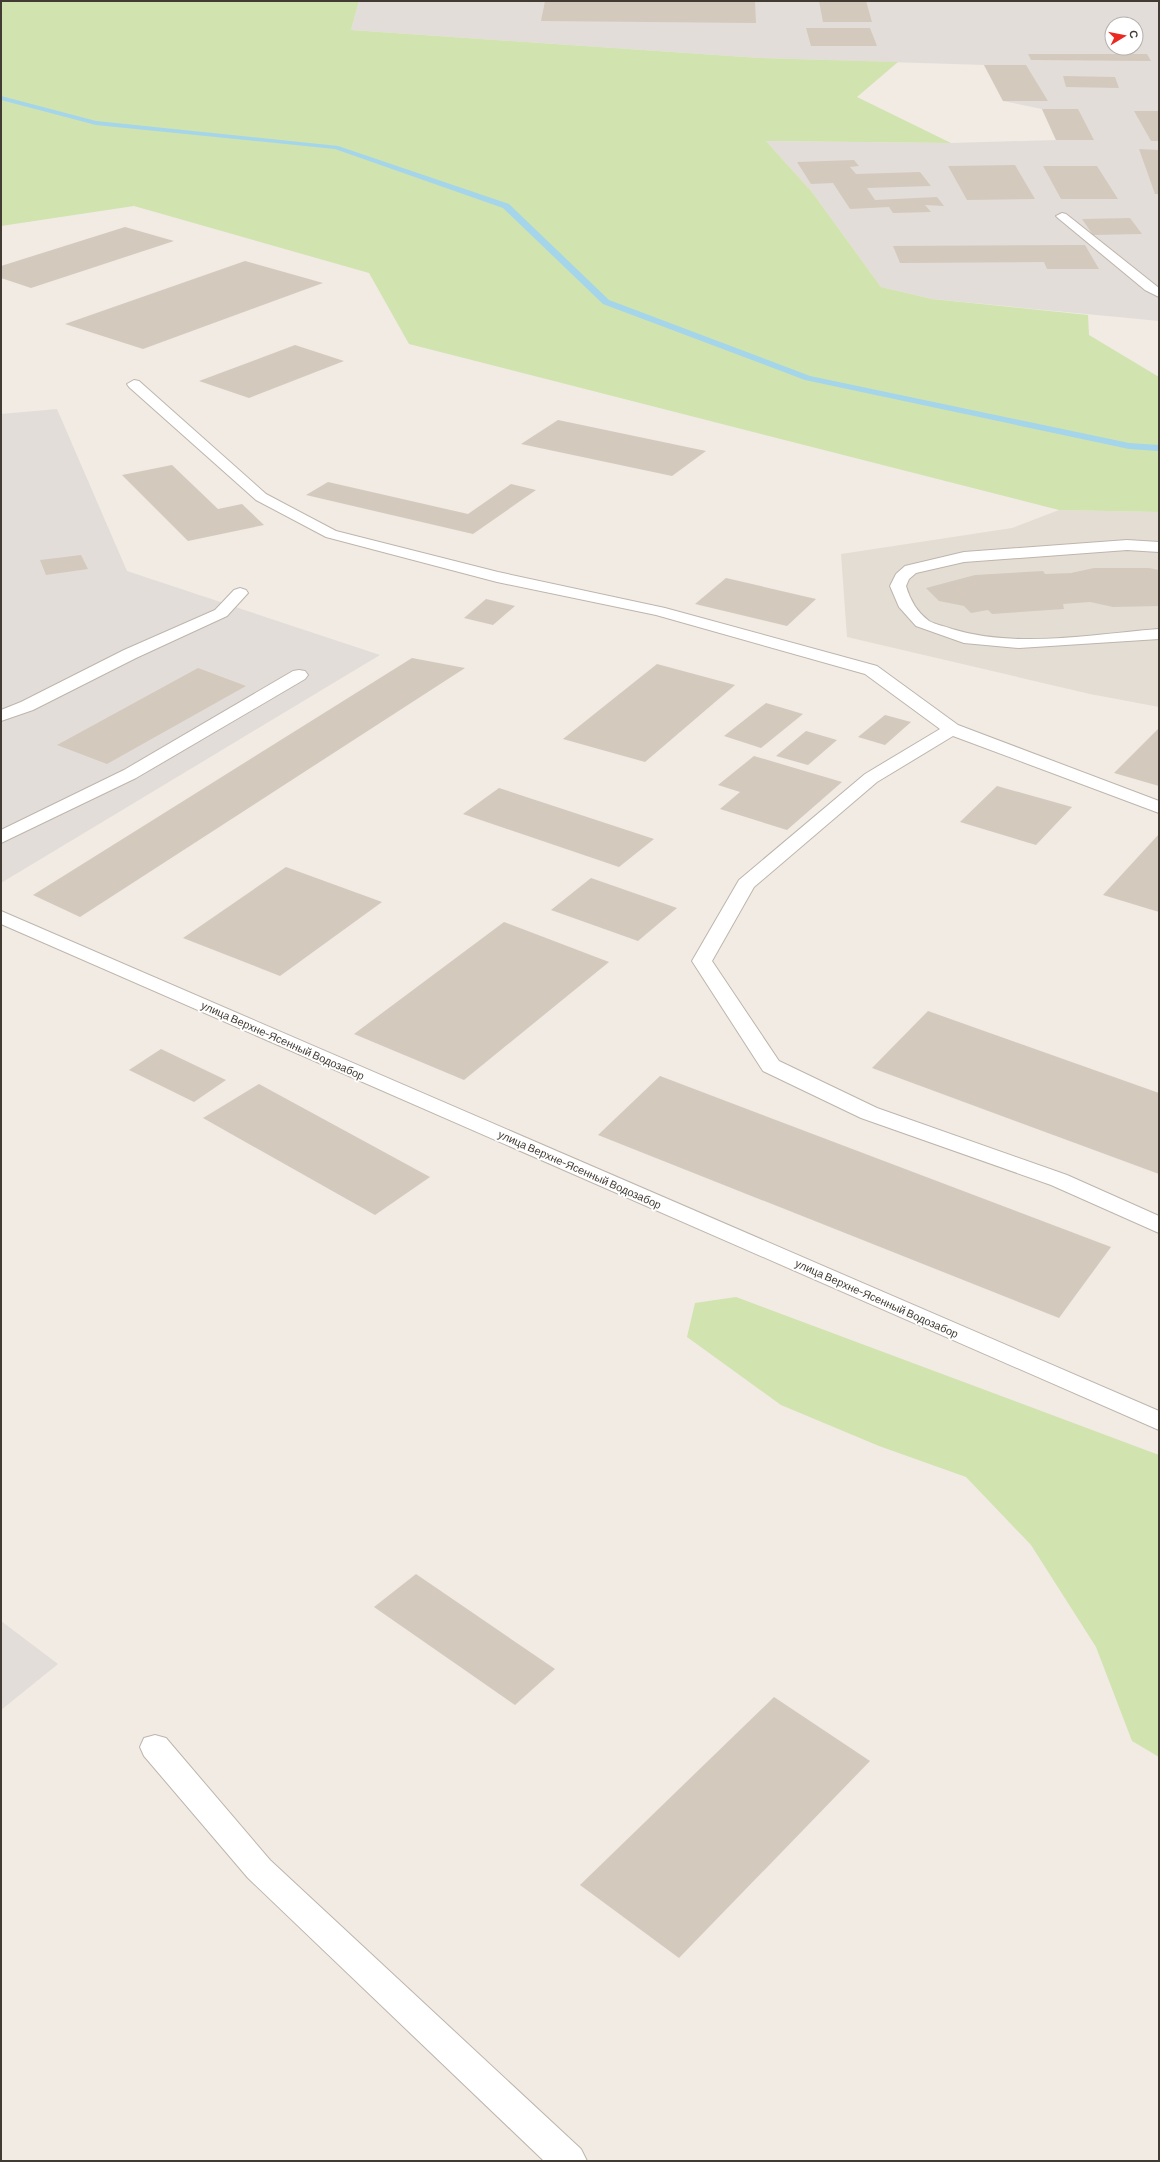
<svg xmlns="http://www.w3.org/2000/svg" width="1160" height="2162" font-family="Barlow,sans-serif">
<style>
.residential{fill:#e4ddd3}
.industrial{fill:#e3ddd9;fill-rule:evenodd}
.green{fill:#d1e3af}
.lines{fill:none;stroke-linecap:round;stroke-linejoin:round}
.stream{fill:#a4d5ea;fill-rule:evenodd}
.building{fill:#d4c9bd}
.service-casing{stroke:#beb5ab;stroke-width:2}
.minor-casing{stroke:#beb5ab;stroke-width:2}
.service{fill:#fff;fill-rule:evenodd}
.minor{fill:#fff;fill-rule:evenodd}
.labels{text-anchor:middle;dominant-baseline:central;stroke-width:4;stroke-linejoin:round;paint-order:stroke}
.street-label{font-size:11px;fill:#423b34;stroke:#fff}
</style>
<rect width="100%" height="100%" fill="#f1ebe4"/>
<polygon class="residential" points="1059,510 1159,512 1159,707 1090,694 847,637 841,554 1012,528"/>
<g class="industrial">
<path d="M359 1H1159V321L932 299 881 287 812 192 766 141 951 143 1056 140 1042 109 1003 101 984 65 760 58 351 30ZM1112 24H1136V48H1112Z"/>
<polygon points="57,409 127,571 380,655 1,883 1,414"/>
<polygon points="1,1621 58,1664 1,1710"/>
</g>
<g class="green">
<polygon points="1,1 359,1 351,30 760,58 898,62 857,97 951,143 766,141 812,192 881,287 932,299 1088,315 1089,335 1159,377 1159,512 1059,510 409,344 369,273 134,206 1,226"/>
<polygon points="736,1297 1159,1455 1159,1757 1132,1741 1096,1647 1031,1545 966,1477 879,1446 781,1405 687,1337 695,1303"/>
</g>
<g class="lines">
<polygon class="stream" points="1,96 96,121 338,146 509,204 609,300 810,376 1129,443 1159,445 1159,451 1129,449 805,380 603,304 503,208 335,149 96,125 1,100"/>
</g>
<g class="building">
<polygon points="545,1 755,1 756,23 541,21"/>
<polygon points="819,1 866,1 872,22 823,22"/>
<polygon points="806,28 870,28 877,46 811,46"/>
<polygon points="1028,54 1147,54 1151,61 1031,60"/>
<polygon points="984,65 1026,65 1048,101 1003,101"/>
<polygon points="1063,76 1115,77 1119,88 1066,87"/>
<polygon points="1042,109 1078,109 1094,140 1056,140"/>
<polygon points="1134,111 1159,111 1159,141 1151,141"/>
<polygon points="1139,149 1159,150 1159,194 1155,194"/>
<polygon points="854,160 859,166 850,167 856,174 920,172 931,186 867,188 875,200 937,197 944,206 925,205 931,212 893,213 889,207 850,209 833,183 811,184 797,162"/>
<polygon points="1015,165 1035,199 967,200 948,166"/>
<polygon points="1043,166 1097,166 1118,199 1061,199"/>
<polygon points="1130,218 1142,234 1093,235 1082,219"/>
<polygon points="125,227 174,241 31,288 1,278 1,266"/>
<polygon points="1085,245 1099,269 1047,269 1044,262 900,263 893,246"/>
<polygon points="245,261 323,283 143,349 65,324"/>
<polygon points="295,345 344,361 249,398 199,381"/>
<polygon points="558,420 706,451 672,476 521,444"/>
<polygon points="172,465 218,509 242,504 264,525 188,541 122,475"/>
<polygon points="328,482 468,514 511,484 536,490 473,534 306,495"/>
<polygon points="81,555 88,569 46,575 40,560"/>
<polygon points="1094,568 1149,568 1159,570 1159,606 1113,607 1090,602 1063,604 1064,609 992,614 988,610 971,613 964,606 939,601 926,588 975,575 1043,571 1045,574 1071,573"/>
<polygon points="726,578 816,599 787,626 695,604"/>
<polygon points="486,599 515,606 493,625 464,618"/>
<polygon points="412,658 465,668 80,917 33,895"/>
<polygon points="657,664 735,685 645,762 563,739"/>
<polygon points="198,668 246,686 107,764 57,745"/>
<polygon points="766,703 803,714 761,748 724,736"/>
<polygon points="885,715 911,722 885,745 858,737"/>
<polygon points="1159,728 1159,786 1114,773"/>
<polygon points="806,731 837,740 808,765 776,756"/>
<polygon points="754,756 842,782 787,830 720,809 740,792 718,785"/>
<polygon points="997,786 1072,807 1036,845 960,822"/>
<polygon points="499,788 654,839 619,867 463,814"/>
<polygon points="1159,834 1159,912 1103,895"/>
<polygon points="286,867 382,902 280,976 183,938"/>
<polygon points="591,878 677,908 638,941 551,910"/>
<polygon points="504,922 609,962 464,1080 354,1034"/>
<polygon points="928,1011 1159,1093 1159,1174 872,1068"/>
<polygon points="161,1049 226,1080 194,1102 129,1070"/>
<polygon points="660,1076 1111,1247 1059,1318 598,1135"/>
<polygon points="259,1084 430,1177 375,1215 203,1118"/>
<polygon points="416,1574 555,1669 515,1705 374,1607"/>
<polygon points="774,1697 870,1761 679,1958 580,1885"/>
</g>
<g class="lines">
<g class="service-casing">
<g id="service">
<polygon points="1062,213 1066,214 1159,288 1159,297 1145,290 1058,218 1056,216"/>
<polygon points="134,380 139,381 266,494 336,531 498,572 665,608 877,666 958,725 1159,801 1159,813 953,736 877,782 754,887 712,961 779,1061 877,1108 1067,1175 1159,1216 1159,1233 1051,1185 861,1118 763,1071 692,961 739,880 865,774 940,729 865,674 656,615 497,582 326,537 256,500 129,387 127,384"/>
<path d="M1127 540 1159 542V552L1127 550 964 562 916 573 909 579 906 586C910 600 917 612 929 621 936 625 945 626 952 629 1018 649 1092 634 1159 629V639L1019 648 964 643 916 626 899 607 890 586 896 574 905 566 964 552Z"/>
<polygon points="240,588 246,590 248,593 227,616 136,658 33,710 1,721 1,710 21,702 124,650 215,610 234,590"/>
<polygon points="299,670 305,671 308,675 305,679 136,778 1,843 1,830 124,770 293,671"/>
<polygon points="155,1735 166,1738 270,1860 581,2149 587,2161 544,2161 248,1878 144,1756 140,1747 144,1738"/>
</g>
</g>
<g class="minor-casing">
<polygon id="minor" points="1,911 1159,1411 1159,1430 1,924"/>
</g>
<use href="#service" class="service"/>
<use href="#minor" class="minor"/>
</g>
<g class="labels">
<g class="street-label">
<text transform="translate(283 1040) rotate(24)">улица Верхне-Ясенный Водозабор</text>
<text transform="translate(580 1169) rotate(24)">улица Верхне-Ясенный Водозабор</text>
<text transform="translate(877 1298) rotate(24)">улица Верхне-Ясенный Водозабор</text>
</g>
</g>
<rect width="1160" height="2162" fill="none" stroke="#423b34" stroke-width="4"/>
<g transform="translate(1124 36) rotate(80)"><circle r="19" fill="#ffffff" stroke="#b3b1ae"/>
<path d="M0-3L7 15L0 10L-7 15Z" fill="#ea2922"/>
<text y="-6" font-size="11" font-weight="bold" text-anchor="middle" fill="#423b34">С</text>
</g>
</svg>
